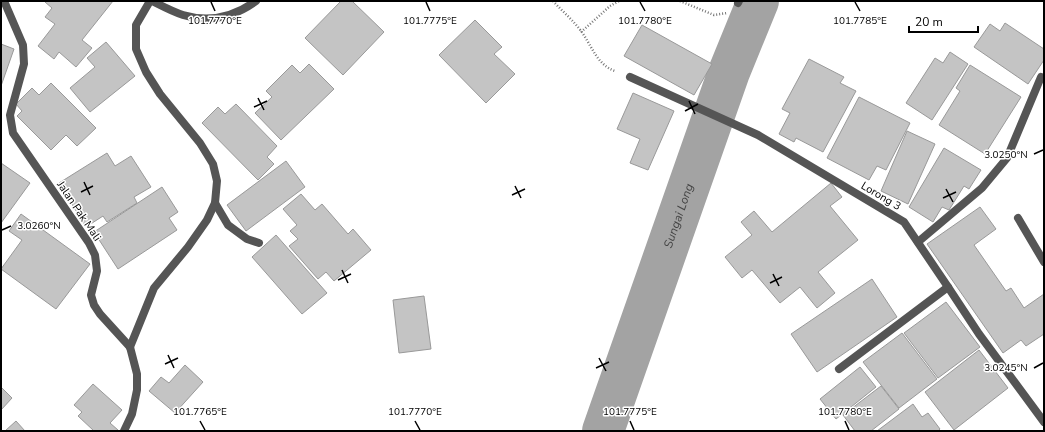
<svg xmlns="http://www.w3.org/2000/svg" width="1045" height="432" font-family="'Nunito Sans',sans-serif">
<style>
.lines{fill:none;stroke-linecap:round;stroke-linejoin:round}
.river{stroke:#a3a3a3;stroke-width:42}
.building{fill:#c4c4c4;stroke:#999}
.path{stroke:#777;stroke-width:2.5;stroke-dasharray:1 2;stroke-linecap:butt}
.lane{stroke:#555;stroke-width:8}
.street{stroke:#555;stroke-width:8}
.ticks{fill:none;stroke:#000;stroke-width:1.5}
.labels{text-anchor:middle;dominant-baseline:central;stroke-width:3;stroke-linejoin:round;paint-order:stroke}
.street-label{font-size:11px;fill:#000;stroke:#fff}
.water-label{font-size:12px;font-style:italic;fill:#444;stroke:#fff}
.ticks-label{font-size:10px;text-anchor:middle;fill:#000;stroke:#fff;stroke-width:3;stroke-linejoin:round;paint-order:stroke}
</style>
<rect width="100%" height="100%" fill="#fff"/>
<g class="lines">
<path class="river" id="s1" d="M603 431 729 72 758 1"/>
</g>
<g class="building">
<polygon points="46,1 113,1 82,40 92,48 76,67 59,52 54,59 38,46 55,24 45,17 52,8 45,2"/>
<polygon points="341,1 352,1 384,32 343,75 305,38"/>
<polygon points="475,20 502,47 494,54 515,74 486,103 439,55"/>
<polygon points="1005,23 1044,49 1044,60 1028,84 974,47 990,24 1000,31"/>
<polygon points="642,25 712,64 694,95 624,56"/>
<polygon points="106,42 135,76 90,112 70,88 95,67 87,58"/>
<polygon points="1,44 14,49 1,86"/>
<polygon points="950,52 968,64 932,120 906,103 935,58 943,63"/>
<polygon points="809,59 844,77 840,83 856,91 823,152 796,138 794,142 779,134 790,113 782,109"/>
<polygon points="309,64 334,89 281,140 255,113 272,97 266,91 292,65 300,73"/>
<polygon points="970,65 1021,97 985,154 939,125 960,91 956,88"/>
<polygon points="51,83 96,128 77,146 66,135 51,150 17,116 22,111 16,104 32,88 39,95"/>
<polygon points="633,93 674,111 648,170 630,163 640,139 617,129"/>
<polygon points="859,97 910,123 886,170 877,166 869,180 827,158"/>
<polygon points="236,104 277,146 267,157 274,164 258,180 202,123 218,107 225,114"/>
<polygon points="907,131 935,144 908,204 881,191"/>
<polygon points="944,148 981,170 969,189 964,186 949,210 942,207 933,222 909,207"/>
<polygon points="107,153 115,166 131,156 151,187 134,197 137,203 107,222 103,216 86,227 59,183"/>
<polygon points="286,161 305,187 246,231 227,205"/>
<polygon points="1,163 30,183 1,223"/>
<polygon points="831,183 842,197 830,206 858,240 818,272 835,293 817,308 800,287 780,303 752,270 742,278 725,257 752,235 741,222 754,211 772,232"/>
<polygon points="162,187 178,212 169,218 177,230 118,269 94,232"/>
<polygon points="301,194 315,210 322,204 348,234 353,229 371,250 334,281 326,272 318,279 289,246 298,239 290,231 297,225 283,209"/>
<polygon points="980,207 996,229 974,245 1006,291 1011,288 1024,308 1044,294 1044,334 1026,346 1021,340 1003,353 927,244"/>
<polygon points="21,214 90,264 56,309 1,269 22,240 9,231"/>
<polygon points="276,235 327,293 302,314 252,257"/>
<polygon points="872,279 897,317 817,372 791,334"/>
<polygon points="424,296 431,349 399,353 393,300"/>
<polygon points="946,302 980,347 938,378 904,333"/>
<polygon points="902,333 937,379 899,408 863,362"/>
<polygon points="979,350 1008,388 954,430 925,392"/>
<polygon points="185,365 203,382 175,413 149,391 161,377 169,383"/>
<polygon points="860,367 876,387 836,419 820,399"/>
<polygon points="93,384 122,410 110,423 118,430 117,431 94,431 78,416 82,412 74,405"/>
<polygon points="881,386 899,409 871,431 855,431 843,415"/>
<polygon points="1,387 12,398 1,410"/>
<polygon points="913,404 922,417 928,413 940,429 938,431 877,431"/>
<polygon points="16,421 25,431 5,431"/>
</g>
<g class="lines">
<g class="path">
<path d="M553 1C562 11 573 20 581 31 592 46 597 65 615 71"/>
<polyline points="680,1 714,15 727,13"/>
<polyline points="581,32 610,6 619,1"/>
</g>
<g class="lane">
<polyline points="738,3 739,1"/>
<polyline points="1018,218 1044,262"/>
</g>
<g class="street">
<polyline points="4,1 23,45 24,64 10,115 13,133 89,243 95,255 97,271 91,295 94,305 100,314 130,347 137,374 137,390 132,414 124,431"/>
<polyline points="150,1 136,25 136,49 146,72 160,94 200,143 213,164 217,181 215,203 228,225 247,239 259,243"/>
<path d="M152 1C162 6 173 12 183 15 210 23 234 17 256 1"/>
<polyline points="630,77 758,135 904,222 948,287 979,334 1044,422"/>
<polyline points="918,242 982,188 1007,158 1041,77"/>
<polyline points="130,347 154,288 188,247 207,220 215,203"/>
<polyline points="839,369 948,287"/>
</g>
</g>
<path class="ticks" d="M211 2 215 11M426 2 430 11M640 2 645 11M855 2 860 11M258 98 264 110M689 101 695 114M254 107 267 101M685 111 698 104M1034 154 1043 150M84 182 90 195M515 186 521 198M946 189 953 202M81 192 93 186M512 195 525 189M943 198 956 192M2 230 11 226M342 270 348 283M773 274 779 286M338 280 351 274M770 283 782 277M168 355 174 368M599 358 606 371M165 364 178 358M596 368 609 362M1034 368 1043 363M200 421 205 430M415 421 420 430M630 421 634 430M845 421 849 430"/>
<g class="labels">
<g class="street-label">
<text transform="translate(881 196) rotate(31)">Lorong 3</text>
<text transform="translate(79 211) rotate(56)">Jalan Pak Mali</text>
</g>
<g class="water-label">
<text stroke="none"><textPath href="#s1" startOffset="228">Sungai Long</textPath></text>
</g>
</g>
<g class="ticks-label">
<text x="215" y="24">101.7770°E</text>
<text x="430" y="24">101.7775°E</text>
<text x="645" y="24">101.7780°E</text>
<text x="860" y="24">101.7785°E</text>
<text x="1006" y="158">3.0250°N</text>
<text x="39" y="229">3.0260°N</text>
<text x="1006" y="371">3.0245°N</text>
<text x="200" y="415">101.7765°E</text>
<text x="415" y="415">101.7770°E</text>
<text x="630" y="415">101.7775°E</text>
<text x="845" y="415">101.7780°E</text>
</g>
<rect width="1045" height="432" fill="none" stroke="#000000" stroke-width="4"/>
<path d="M909 26v6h69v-6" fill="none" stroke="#000000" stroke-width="2"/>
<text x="915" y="26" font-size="12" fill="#000000" stroke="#ffffff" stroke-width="3" paint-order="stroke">20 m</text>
</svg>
